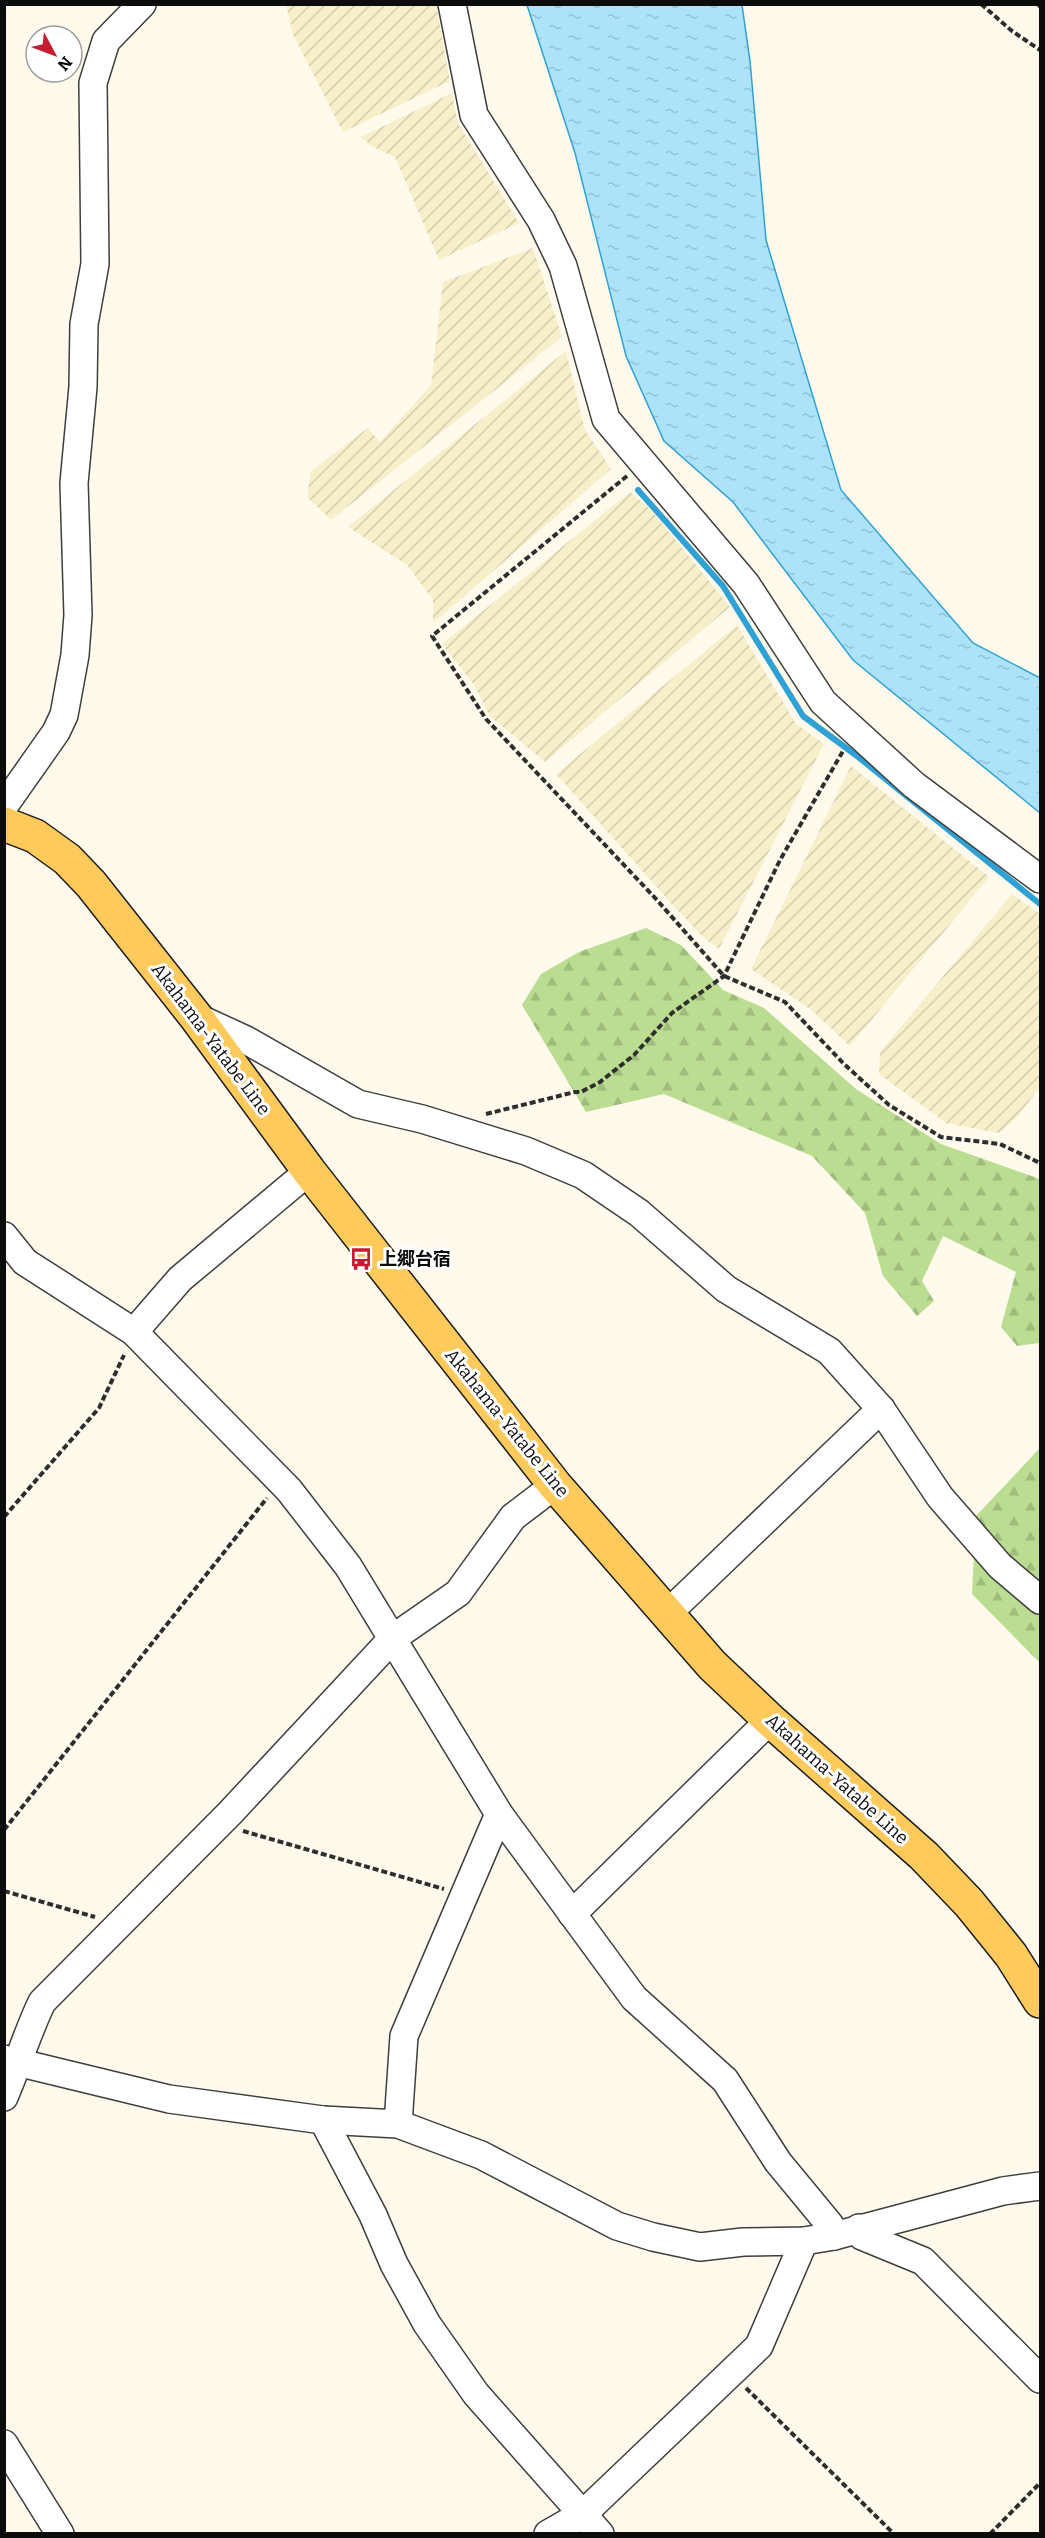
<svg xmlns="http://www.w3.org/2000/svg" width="1045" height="2538" font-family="Bitter,'Noto Sans JP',serif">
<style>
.farmland{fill:url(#farmland-furrows)}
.forest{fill:url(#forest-firs)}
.water{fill:url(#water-ripples);stroke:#2fa1d5;stroke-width:1.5}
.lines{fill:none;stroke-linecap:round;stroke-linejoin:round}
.stream{stroke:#2fa1d5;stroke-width:6}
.minor-casing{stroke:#3f3f3f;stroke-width:30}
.major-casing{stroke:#1d1d1d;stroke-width:36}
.path{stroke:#2e2e2e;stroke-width:4;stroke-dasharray:6 3;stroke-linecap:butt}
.minor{stroke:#fff;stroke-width:27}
.major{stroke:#ffca5c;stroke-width:33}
.labels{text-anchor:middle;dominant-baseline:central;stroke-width:6;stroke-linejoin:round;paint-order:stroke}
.street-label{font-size:18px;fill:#0c0c0c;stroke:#fff}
.poi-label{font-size:18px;font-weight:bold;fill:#0c0c0c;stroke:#fff;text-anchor:start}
</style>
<defs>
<pattern id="farmland-furrows" width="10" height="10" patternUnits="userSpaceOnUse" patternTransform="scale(1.5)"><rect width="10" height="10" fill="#f7efca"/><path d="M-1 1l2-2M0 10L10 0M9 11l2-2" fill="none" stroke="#d3ccac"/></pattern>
<pattern id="forest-firs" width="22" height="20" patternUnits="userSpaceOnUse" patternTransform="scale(1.5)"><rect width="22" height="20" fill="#badd91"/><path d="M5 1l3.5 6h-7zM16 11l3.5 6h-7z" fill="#9fbc7c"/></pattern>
<pattern id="water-ripples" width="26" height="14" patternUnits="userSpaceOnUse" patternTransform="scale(1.5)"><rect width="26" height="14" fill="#ade3fa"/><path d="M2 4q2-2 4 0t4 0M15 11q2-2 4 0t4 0" fill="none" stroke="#94c2d5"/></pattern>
</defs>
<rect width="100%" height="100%" fill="#fffaec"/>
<g class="farmland">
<polygon points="286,5 436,5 450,81 343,132 293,35"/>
<polygon points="452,93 458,123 519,223 439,260 395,157 371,146 361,137"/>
<polygon points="533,248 562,337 331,520 307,497 311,471 368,428 380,442 431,385 443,282"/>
<polygon points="566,351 585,430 611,469 433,623 433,600 407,565 348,527"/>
<polygon points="630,492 652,511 730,607 545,762 490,716 474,685 442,644"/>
<polygon points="737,625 796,724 824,744 719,949 703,937 670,902 556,774"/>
<polygon points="851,766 989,877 850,1046 810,1009 751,969"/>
<polygon points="1012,894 1040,914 1040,1087 1016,1119 999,1133 946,1123 879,1074 880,1052"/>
</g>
<g class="forest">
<polygon points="646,928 681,945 723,990 764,1008 856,1089 941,1144 1040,1179 1040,1343 1017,1346 1001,1327 1016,1272 943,1236 922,1281 934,1301 917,1316 883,1276 865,1213 812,1156 664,1094 586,1112 522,1005 541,974 579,952"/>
<polygon points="1040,1448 1040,1663 972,1594 976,1516"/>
</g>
<polygon class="water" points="527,5 742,5 750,61 766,240 841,490 973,643 1040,678 1040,813 853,660 733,502 664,441 626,356 575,153"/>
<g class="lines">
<polyline class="stream" points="638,490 723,586 803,716 857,756 1040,904"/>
<g class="minor-casing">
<g id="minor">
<polyline points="452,4 474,115 541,220 563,266 606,419 746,584 823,702 914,785 1040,879"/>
<polyline points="4,806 56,732 64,715 75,655 78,615 74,483 83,387 84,324 95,264 93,83 106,41 142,4"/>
<polyline points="196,1017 246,1040 358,1104 422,1119 526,1151 583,1175 639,1213 726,1289 829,1351 881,1409 940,1497 1000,1566 1040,1600"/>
<polyline points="4,1236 25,1262 134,1332 289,1490 348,1566 499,1814 634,1998 725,2080 778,2162 830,2225 834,2236"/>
<polyline points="134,1332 180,1279 309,1171"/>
<polyline points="667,1614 881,1409"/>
<polyline points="572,1914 770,1720"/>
<polyline points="4,2059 169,2099 323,2120 398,2124 481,2155 617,2226 653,2237 700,2247 743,2242 804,2241 834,2236 1003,2191 1040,2186"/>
<path d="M4 2097C18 2065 27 2033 42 2002L230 1813 393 1638 458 1593 513 1517 555 1485"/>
<polyline points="323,2120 373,2215 394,2264 427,2324 476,2394 600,2534"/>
<polyline points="398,2124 404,2036 499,1814"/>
<polyline points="859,2228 862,2236 923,2261 1040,2379"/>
<polyline points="4,2444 60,2534"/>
<polyline points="548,2534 583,2514 759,2346 804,2241"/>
</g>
</g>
<g class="major-casing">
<polyline id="major" points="4,824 35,836 67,859 91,884 196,1017 309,1171 555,1485 712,1665 770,1720 924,1856 969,1903 1011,1955 1040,2001"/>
</g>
<g class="path">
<polyline points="981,4 1012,31 1040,50"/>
<polyline points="1038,4 1040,7"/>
<polyline points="627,476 432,636 486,719 657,900 724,976 785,1002 844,1064 889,1105 941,1137 1000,1144 1040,1163"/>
<polyline points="486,1114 575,1092 581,1092 600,1082 634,1055 672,1013 724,976 780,860 843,751"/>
<polyline points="4,1517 99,1408 124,1355"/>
<polyline points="4,1830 267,1498"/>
<polyline points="243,1831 444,1889"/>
<polyline points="4,1891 95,1917"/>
<polyline points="746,2388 894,2534"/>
<polyline points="990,2534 1040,2483"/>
</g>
<use href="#minor" class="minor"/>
<use href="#major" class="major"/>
</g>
<defs>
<g id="bus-bare" transform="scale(1.8)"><path d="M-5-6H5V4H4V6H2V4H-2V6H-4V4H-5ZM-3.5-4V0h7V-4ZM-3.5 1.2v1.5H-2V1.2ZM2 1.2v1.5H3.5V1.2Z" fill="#c51c32" stroke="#fff" stroke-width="2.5" paint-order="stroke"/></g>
</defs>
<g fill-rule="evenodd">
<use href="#bus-bare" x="361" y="1259"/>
</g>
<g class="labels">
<g class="street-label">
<text transform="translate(211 1039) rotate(53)">Akahama-Yatabe Line</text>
<text transform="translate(507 1423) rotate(51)">Akahama-Yatabe Line</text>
<text transform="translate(837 1779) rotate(42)">Akahama-Yatabe Line</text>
</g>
<g class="poi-label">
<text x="379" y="1259">上郷台宿</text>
</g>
</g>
<rect width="1045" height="2538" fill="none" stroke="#0c0c0c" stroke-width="12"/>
<g transform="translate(54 54) rotate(131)"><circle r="28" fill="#ffffff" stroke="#9e9e9e" stroke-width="1.5"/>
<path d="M0-4.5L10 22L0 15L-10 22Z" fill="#c51c32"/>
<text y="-9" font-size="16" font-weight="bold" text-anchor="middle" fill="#0c0c0c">N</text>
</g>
</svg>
